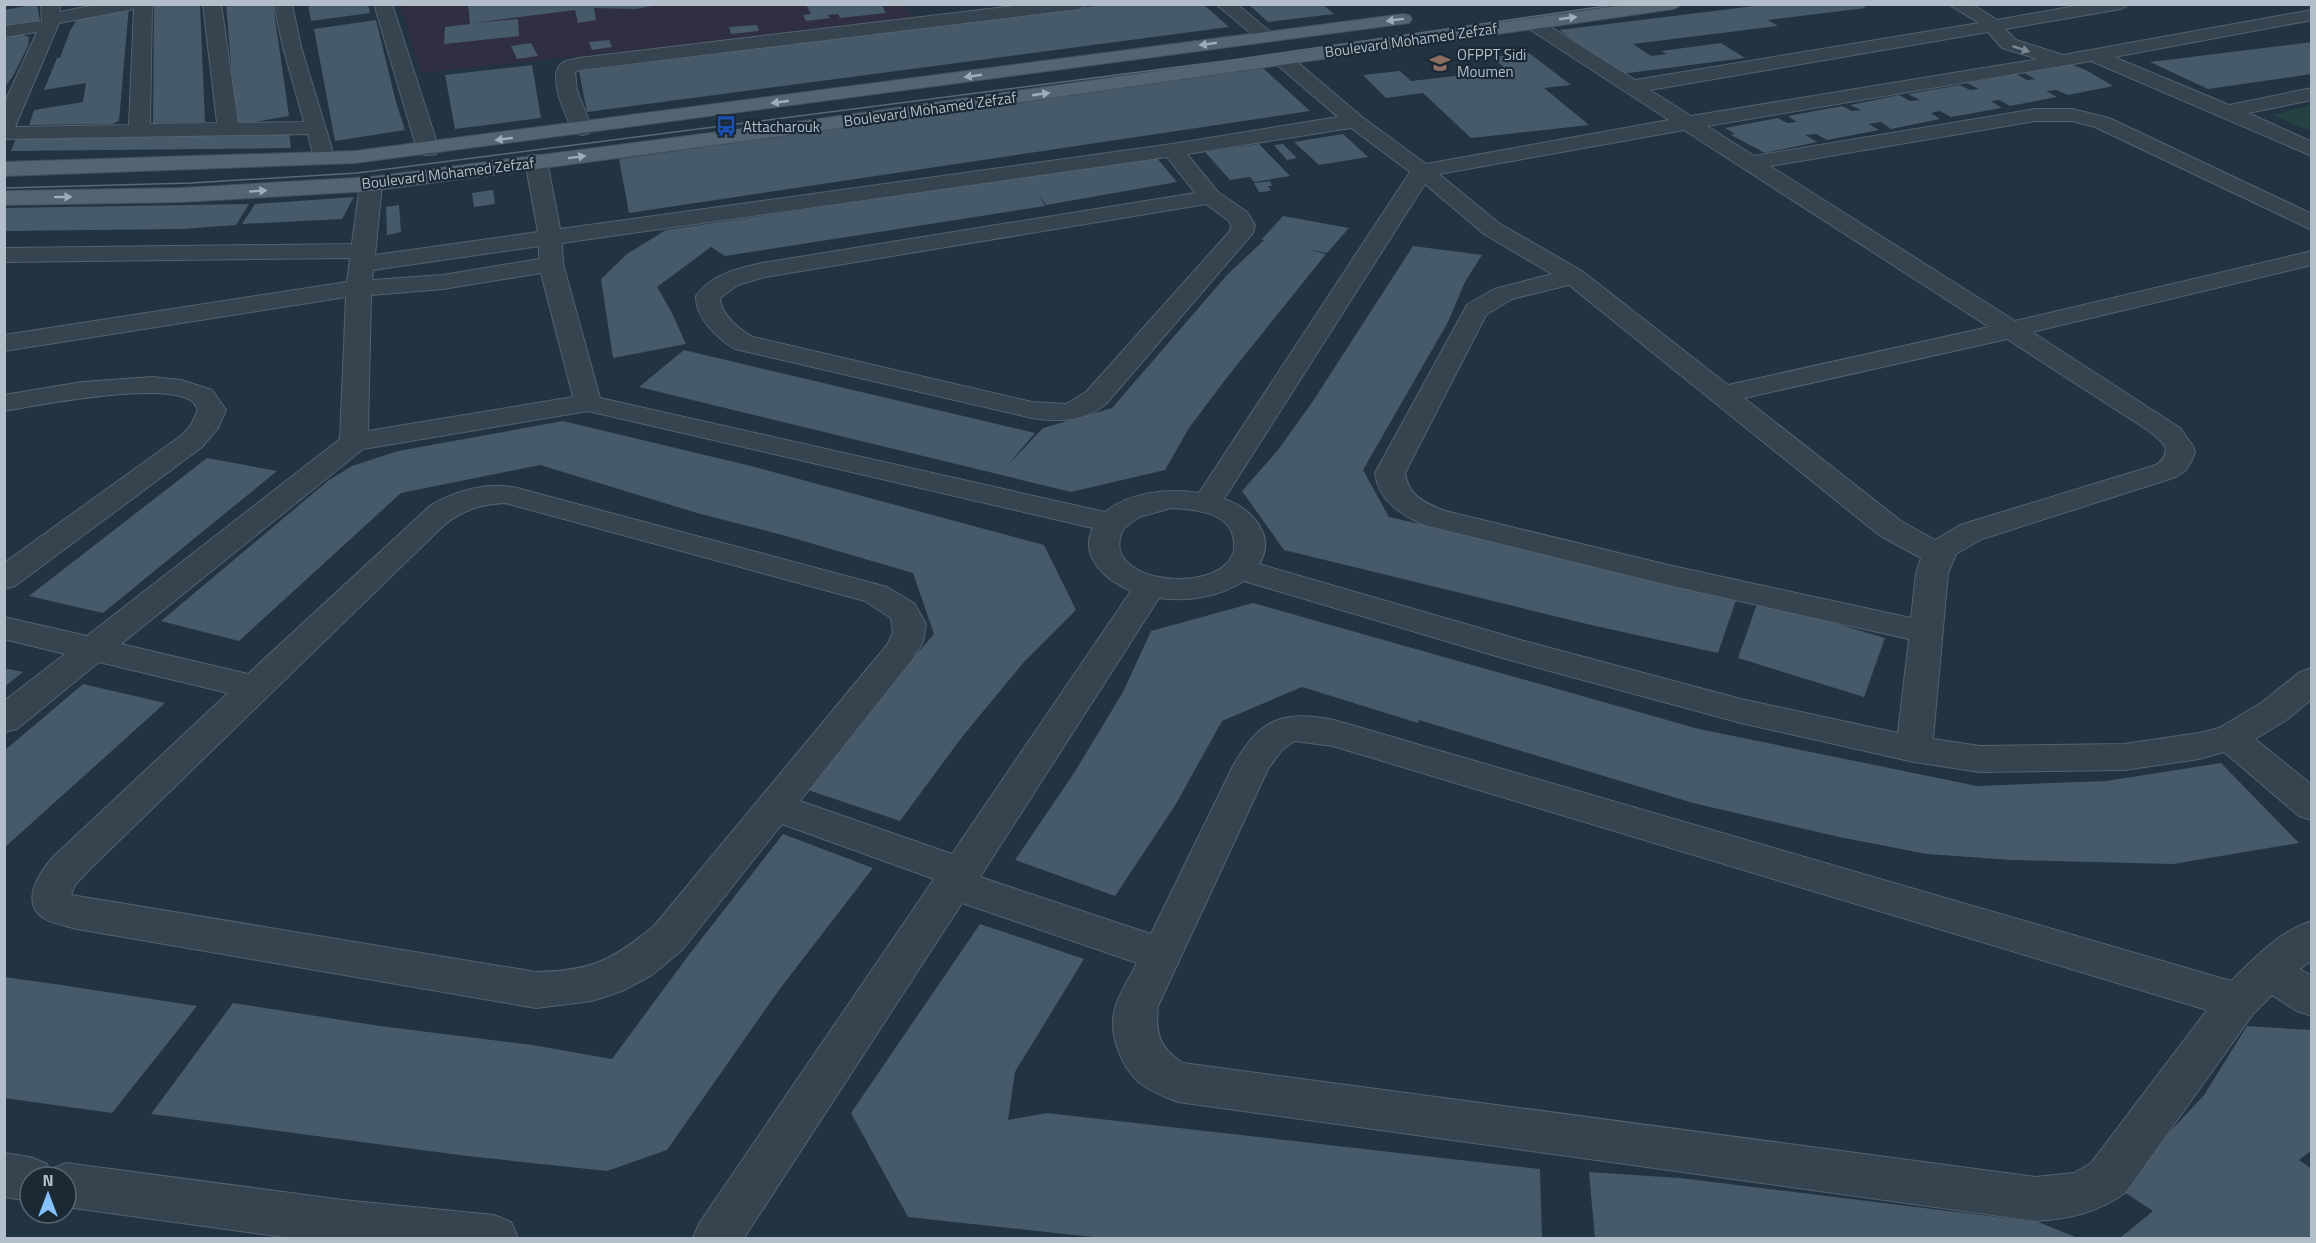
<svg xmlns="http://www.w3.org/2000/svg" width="2316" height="1243" font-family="'Titillium Web',sans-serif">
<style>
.medical{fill:#2f2f41}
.green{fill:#244242}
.building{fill:#475a6a}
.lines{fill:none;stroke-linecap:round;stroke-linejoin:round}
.minor-casing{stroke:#54626e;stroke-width:2}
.major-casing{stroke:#42505c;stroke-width:2}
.minor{fill:#364450;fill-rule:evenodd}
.major{fill:#546471;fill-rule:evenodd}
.tram{stroke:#586978;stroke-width:1.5}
.oneway{fill:#9fadb9}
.oneway2{fill:#7a8894}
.labels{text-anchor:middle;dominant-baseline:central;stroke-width:4.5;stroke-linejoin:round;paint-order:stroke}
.far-street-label{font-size:15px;fill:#b2bfcb;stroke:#1b2935}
.far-poi-label{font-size:15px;fill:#b2bfcb;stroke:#1b2935;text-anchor:start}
</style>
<rect width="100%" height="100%" fill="#223341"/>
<polygon class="medical" points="903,4 915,20 421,73 400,5"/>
<polygon class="green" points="2311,105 2311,131 2272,115"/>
<g class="building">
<polygon points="37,4 40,21 4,27 4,10"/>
<polygon points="154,4 200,4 205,122 153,123"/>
<polygon points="226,4 273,4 289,116 236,125"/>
<polygon points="308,4 368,4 370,13 311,21"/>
<polygon points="468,4 657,4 657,5 636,9 594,8 596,20 578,23 575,10 472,23 518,19 519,36 444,44 445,27 470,24"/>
<polygon points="806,4 881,4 886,13 840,18 838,14 828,15 830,18 806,21 803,15 811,14"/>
<polygon points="1111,4 1203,4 1229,27 587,112 579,71"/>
<polygon points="1248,4 1322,4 1334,14 1268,22"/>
<polygon points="1771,4 1860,4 1866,8 1768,20 1778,26 1633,44 1651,56 1667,54 1661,51 1721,43 1745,58 1621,74 1559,30"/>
<polygon points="129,6 119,121 112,124 29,125 34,110 83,102 86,83 44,90 57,58 60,58 70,31 79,16"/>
<polygon points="376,20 396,102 405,130 335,141 314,29"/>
<polygon points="757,25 759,31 731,34 729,27"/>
<polygon points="20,34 29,37 28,46 13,76 4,88 4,38"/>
<polygon points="609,40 612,47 592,50 589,42"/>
<polygon points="2312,42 2312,74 2208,89 2150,62"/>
<polygon points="531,43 538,56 517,59 511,46"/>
<polygon points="1529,53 1571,85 1544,88 1589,125 1471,138 1423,93 1386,98 1363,75 1400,71 1411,81 1507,70 1492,57"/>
<polygon points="2070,64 2086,70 2113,86 2068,95 2056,90 2046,91 2057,97 2010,106 1999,100 1991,101 2002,108 1951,117 1940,111 1931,113 1940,119 1891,129 1881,122 1869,124 1879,130 1827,140 1816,134 1805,135 1817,142 1765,153 1731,135 1735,134 1725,128 1778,118 1787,123 1797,122 1788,116 1842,106 1852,111 1861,110 1850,105 1899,95 1910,101 1920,100 1908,94 1960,85 1970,90 1979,89 1967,83 2016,74 2027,80 2035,79 2024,73"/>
<polygon points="532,65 541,118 455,129 445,75"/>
<polygon points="1263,68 1310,111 629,213 619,159"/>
<polygon points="289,132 291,148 11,151 15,140 34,133"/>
<polygon points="1343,134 1368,157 1319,165 1294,142"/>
<polygon points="1259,144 1290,176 1254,182 1250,177 1230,180 1205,152"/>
<polygon points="1283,144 1297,158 1287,160 1274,145"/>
<polygon points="1156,157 1177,182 1046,205 1039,195 1045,206 725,256 711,247 657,287 671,311 686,344 613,358 601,279 627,254 666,230"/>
<polygon points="1270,181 1272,186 1268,186 1271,191 1259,192 1254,183"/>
<polygon points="493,190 495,204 474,207 472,193"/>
<polygon points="354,197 342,219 242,224 255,204"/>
<polygon points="249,204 236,225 182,229 4,231 4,208"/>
<polygon points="399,205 401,232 387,235 386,207"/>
<polygon points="1283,216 1349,228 1327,253 1306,249 1326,254 1225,380 1189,428 1165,470 1071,492 639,387 684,350 1035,433 1006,467 1043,428 1112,408 1227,275 1264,240 1261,240"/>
<polygon points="1413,246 1482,255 1465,282 1448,322 1363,470 1389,517 1737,597 1718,653 1591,625 1284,550 1242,491 1278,450 1313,401"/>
<polygon points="563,421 751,466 1044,545 1076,610 1024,662 962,737 900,821 808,790 871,706 934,634 913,573 786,536 697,513 540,465 401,493 239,641 161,621 329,480 352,466 398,451"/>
<polygon points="207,458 277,471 103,613 29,596"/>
<polygon points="1758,601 1885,638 1864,697 1738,658"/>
<polygon points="1253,603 1699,729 1977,786 2106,781 2221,763 2299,843 2173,864 2012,860 1927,854 1839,837 1693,803 1419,720 1418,723 1302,687 1222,721 1176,804 1115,896 1015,860 1074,773 1123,692 1151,631"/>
<polygon points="4,668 23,672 4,687"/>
<polygon points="83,684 165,703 4,848 4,751"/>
<polygon points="783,834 873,868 779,990 667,1150 607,1171 467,1156 151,1114 233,1003 380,1026 532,1045 612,1059 688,956"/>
<polygon points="980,924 1084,959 1015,1072 1008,1120 1047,1113 1540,1169 1542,1238 1102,1238 908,1217 851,1113"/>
<polygon points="4,977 55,984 197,1006 112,1113 4,1098"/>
<polygon points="2247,1026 2312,1030 2312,1150 2299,1160 2312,1169 2312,1238 2120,1238 2153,1211 2118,1188 2204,1095"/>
<polygon points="1589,1172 1680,1178 2038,1222 2078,1238 1595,1238"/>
</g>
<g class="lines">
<g class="minor-casing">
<g id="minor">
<path d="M41 4H59L60 12 100 4H152L150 124 217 123 203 4H221L238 123 304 122 283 47 274 4H292L301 47 332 149 329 154 321 155 313 154 308 134 4 139V104L37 32 4 37V26L42 21ZM134 9 129 125 15 127 59 23Z"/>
<polygon points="374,4 392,4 439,149 436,154 428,155 420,154 417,149"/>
<path d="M1030 4H1088L1079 9 580 70 575 72 577 90 592 129 589 133 582 135 575 133 572 129C566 115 547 77 561 64 565 60 573 60 579 58Z"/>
<polygon points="1216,4 1237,4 1275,36 1273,40 1259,40"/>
<path d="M1948 4H1972L1997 20 2086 4H2130L2121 9 2005 29 2016 40 2063 55 2312 10V20L2114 57 2229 105 2312 88V100L2248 113 2312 142V156L2091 61 1707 126 1754 156 2035 109H2072L2109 118 2312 214V230L2095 127 2072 121H2035L1770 166 2015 321 2312 251V265L2032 332 2180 428 2193 446 2195 452 2193 458 2185 471 2176 477 1982 539 1956 554 1948 573 1933 739 1980 746 2124 744 2199 733 2219 728 2261 703 2300 672 2312 668V699L2285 721 2255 739 2312 785V820L2299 816 2224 752 2199 759 2124 770 1980 772 1914 762 1741 723 1506 659 1244 581C1219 597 1188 602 1159 598L980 877 1151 934 1233 766C1260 719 1281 710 1334 720L2231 981C2254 958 2280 931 2312 921V960L2300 969 2312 976V1016L2297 1011 2272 995 2253 1014 2125 1193C2097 1213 2068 1219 2035 1221L1178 1102C1165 1097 1151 1092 1140 1083 1120 1066 1107 1031 1116 1005 1121 991 1130 977 1137 963L962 903 744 1238H693L700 1222 934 879 782 824 682 950 652 975 622 991 592 1001 536 1008 77 929C67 926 54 924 45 919 19 903 39 873 53 857L228 693 99 662 17 729 4 732V701L65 654 4 639V617L87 636 340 439 346 297 4 351V335L347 282 350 258 4 262V248L352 244 360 184 363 179 371 177 379 179 382 184 375 255 538 232 525 161 528 156 536 155 544 156 547 161 560 229 1172 144 1338 117 1275 63 1272 59 1275 55H1289L1362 117 1426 164 1669 120 1526 27 1523 23 1526 19H1538L1635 80 1979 23ZM1988 32 2002 48 2038 59 1691 116 1650 90ZM1351 128 1410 172 1199 493C1169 488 1129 492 1105 512L600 398 563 264 562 243 1167 157 1195 193 762 263C737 269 711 274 696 296 695 317 717 338 735 349L1032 418C1059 422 1084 422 1106 404L1253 233 1255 225 1247 212 1218 192 1187 154ZM1684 130 1989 327 1728 385 1582 271 1500 224 1439 174ZM1425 184 1484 234 1552 274 1494 289 1467 305 1375 473C1379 501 1400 514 1424 525L1668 585 1909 639 1898 733 1741 699 1524 641 1259 564C1277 537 1252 508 1224 499ZM1206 204 1229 221 1231 225 1230 231 1086 392 1066 404 1032 402 753 337C739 329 721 315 720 298L738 285 765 277ZM539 246V259L443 275 372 280 373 270ZM541 273 573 397 368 431 371 295 443 289ZM1569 285 1879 535 1921 558 1916 573 1911 618 1668 565 1445 511C1425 503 1408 496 1405 473L1486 315 1512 299ZM2007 339 2146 429C2161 440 2176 450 2156 465L1960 525 1935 540 1901 521 1744 398ZM588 411 1093 528C1078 557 1107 581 1131 591L952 854 800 801 911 661 923 642 926 624 914 603 887 587 517 488C488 481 455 491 431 505L248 674 121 644 363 449ZM505 503 865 601 891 618 893 633 887 645 654 926C611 961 591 971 536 972L71 895 75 885 90 869 444 525C463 510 481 504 505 503ZM1171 508C1190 509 1224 511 1232 533 1255 599 1090 591 1124 528L1139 517ZM1294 741 1333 746 2207 1010 2091 1163 2074 1173 2035 1177 1183 1063C1159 1048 1155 1033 1158 1006L1268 769 1281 751Z"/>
<path d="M152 377 181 380 212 390 226 410 218 428 202 447 15 586 4 589V563L182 435 191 425 198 410C196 407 195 404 193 402 167 380 39 405 4 411V395L82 382Z"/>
<polygon points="4,1153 30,1157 47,1164 49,1170 66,1163 343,1200 494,1215 511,1222 518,1238 291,1238 66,1207 66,1177 30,1177 30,1201 4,1197"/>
</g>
</g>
<g class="major-casing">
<g id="major">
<polygon points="1633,4 1683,4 1674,9 811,132 371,191 181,202 4,205 4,191 181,188 371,177 811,120"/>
<polygon points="1403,14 1409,15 1412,19 1409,23 355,163 4,176 4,162 355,151"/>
</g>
</g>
<use href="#minor" class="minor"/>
<use href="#major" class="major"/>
<polyline class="tram" points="4,188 191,183 357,173 1232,60 1620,4"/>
</g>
<defs><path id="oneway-solid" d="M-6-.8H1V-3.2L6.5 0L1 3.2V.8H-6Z" transform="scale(1.5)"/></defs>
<g class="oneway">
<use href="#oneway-solid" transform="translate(1568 18) rotate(-8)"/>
<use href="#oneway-solid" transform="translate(1395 20) rotate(173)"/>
<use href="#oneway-solid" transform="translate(1208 44) rotate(172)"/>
<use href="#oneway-solid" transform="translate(973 76) rotate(172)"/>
<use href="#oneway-solid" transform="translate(1041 94) rotate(-8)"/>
<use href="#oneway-solid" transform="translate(780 102) rotate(172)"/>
<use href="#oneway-solid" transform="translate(504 139) rotate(173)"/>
<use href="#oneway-solid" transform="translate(577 157) rotate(-7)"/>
<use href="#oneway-solid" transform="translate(258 191) rotate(-4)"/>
<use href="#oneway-solid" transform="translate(63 197) rotate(-1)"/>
</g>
<use class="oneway2" href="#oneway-solid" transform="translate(2021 49) rotate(18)"/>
<defs>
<g id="university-bare" transform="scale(1.62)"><path d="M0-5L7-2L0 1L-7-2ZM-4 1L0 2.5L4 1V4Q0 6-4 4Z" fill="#8d6e63" stroke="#1b2935" stroke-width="2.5" paint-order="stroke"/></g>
<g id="bus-bare" transform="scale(1.62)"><path d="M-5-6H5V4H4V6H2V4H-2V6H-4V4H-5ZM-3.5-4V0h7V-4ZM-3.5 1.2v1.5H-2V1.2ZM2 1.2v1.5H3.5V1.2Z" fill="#1a4fb4" stroke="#1b2935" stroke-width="2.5" paint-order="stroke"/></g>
</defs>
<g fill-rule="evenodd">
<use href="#university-bare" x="1440" y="63"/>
<use href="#bus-bare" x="726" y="126"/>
</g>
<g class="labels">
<g class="far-street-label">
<text transform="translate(1411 40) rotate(-8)">Boulevard Mohamed Zefzaf</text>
<text transform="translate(930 109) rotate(-8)">Boulevard Mohamed Zefzaf</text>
<text transform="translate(448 173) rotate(-7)">Boulevard Mohamed Zefzaf</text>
</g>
<g class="far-poi-label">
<text x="1457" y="54">OFPPT Sidi<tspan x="1457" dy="17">Moumen</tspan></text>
<text x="743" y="126">Attacharouk</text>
</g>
</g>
<rect width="2316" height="1243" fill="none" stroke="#b2bfcb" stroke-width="12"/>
<g transform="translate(48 1195)"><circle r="28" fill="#1b2935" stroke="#576571" stroke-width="1.5"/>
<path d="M0-4.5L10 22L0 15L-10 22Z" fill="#84c2ff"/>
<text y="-9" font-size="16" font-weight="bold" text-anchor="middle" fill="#b2bfcb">N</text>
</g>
</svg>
